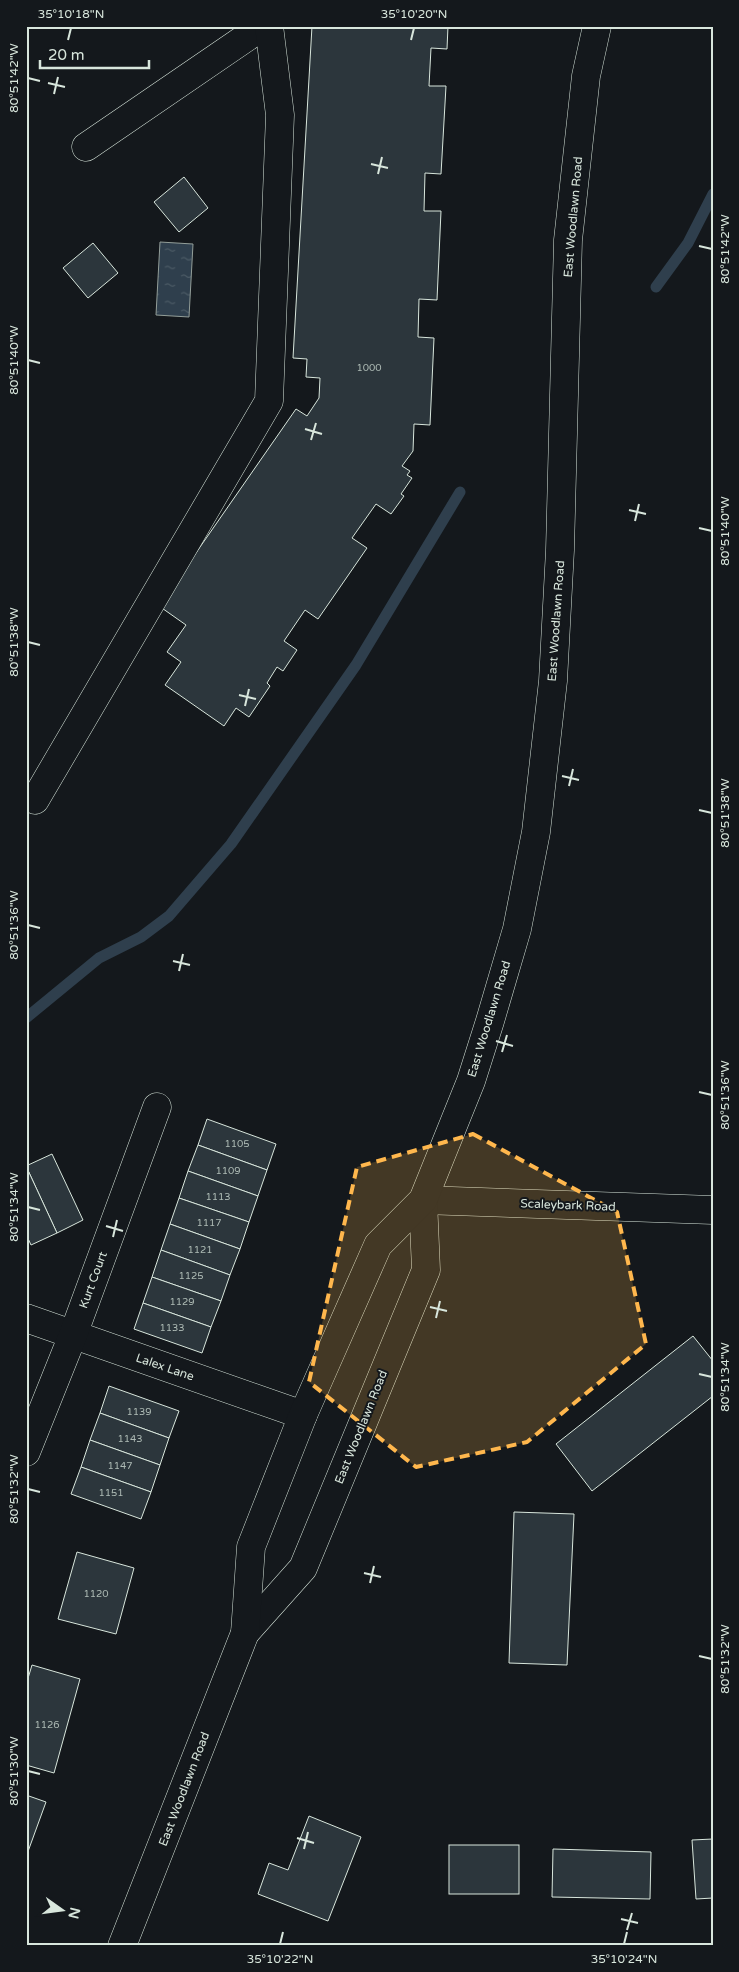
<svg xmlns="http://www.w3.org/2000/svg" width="739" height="1972" font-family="'Varela Round',sans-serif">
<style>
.water{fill:url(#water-ripples);stroke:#939e99}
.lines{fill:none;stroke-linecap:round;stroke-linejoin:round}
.stream{stroke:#2f3f4d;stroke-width:11}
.building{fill:#2c363c;stroke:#d8e6dc}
.minor-casing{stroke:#d8e6dc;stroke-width:29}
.major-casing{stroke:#d8e6dc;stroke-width:29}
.minor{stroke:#14181c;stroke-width:28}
.major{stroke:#14181c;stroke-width:28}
.marked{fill:#ffb74d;fill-opacity:0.2;stroke:#ffb74d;stroke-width:4;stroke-dasharray:10 6;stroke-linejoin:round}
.ticks{fill:none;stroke:#d8e6dc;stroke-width:2}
.labels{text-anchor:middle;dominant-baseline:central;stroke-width:4;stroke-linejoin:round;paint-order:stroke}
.number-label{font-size:10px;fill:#adbab4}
.street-label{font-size:12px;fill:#d8e6dc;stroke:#14181c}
.neatline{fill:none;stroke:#d8e6dc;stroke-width:2}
.ticks-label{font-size:12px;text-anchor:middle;fill:#d8e6dc}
</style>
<defs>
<pattern id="water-ripples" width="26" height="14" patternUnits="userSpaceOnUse" patternTransform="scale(1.25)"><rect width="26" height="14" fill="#2f3f4d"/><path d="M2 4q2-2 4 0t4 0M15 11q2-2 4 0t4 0" fill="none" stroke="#4c5b66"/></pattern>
</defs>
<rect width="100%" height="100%" fill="#14181c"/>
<polygon class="water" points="160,242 193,244 189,317 156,315"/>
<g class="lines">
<g class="stream">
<polyline points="656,287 688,243 713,194"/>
<polyline points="26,1018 99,958 141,937 169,916 231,844 356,665 460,492"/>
</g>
</g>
<g class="building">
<polygon points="312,26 448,26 447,49 431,48 429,86 446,86 441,174 425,173 424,211 441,211 437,300 419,299 418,337 434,338 430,425 414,424 413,451 402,466 410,471 407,475 412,478 401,494 404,496 391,514 376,504 352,538 367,548 318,619 305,610 284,641 297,650 283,671 277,667 267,683 270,686 249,717 236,708 224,726 165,685 181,662 167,652 186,625 159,606 296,409 307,416 319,398 320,378 306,377 307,359 293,358"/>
<polygon points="184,177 208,208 179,232 154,202"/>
<polygon points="93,243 118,273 88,298 63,268"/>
<polygon points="207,1119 276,1144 267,1170 198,1145"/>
<polygon points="198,1145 267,1170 258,1196 188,1171"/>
<polygon points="52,1154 83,1220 57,1233 26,1166"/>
<polygon points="26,1166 57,1233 31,1245 26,1234"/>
<polygon points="188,1171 258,1196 249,1222 179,1198"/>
<polygon points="179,1198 249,1222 240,1249 170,1224"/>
<polygon points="170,1224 240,1249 230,1275 161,1250"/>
<polygon points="161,1250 230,1275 221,1301 152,1277"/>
<polygon points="152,1277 221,1301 211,1327 143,1303"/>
<polygon points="143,1303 211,1327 202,1353 134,1329"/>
<polygon points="693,1336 713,1361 713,1396 592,1491 556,1444"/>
<polygon points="109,1386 179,1411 169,1438 100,1413"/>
<polygon points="100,1413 169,1438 160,1465 90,1440"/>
<polygon points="90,1440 160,1465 151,1492 81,1467"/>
<polygon points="81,1467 151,1492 141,1519 71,1494"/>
<polygon points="514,1512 574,1514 567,1665 509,1663"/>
<polygon points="77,1552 134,1568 116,1634 58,1619"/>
<polygon points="32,1665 80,1679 54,1773 26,1765 26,1685"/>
<polygon points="26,1795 46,1802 26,1857"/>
<polygon points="309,1816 361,1837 328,1921 258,1894 269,1863 288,1870"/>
<polygon points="713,1839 713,1898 696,1899 692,1840"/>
<rect x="449" y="1845" width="70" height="49"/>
<polygon points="553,1849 651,1852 650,1899 552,1897"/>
</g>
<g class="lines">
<g class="minor-casing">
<g id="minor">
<polyline points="86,147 263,26"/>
<polyline points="35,800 269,401 280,115 269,26"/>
<polyline points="423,1200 713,1210"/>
<polyline points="26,1318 303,1415"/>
<polyline points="26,1452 73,1335 157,1107"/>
</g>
</g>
<g class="major-casing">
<g id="major">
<polyline points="245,1633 303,1568 426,1270 423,1200"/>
<polyline points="122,1946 245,1633 251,1547 303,1415 378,1245 423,1200 471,1081 490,1021 517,929 536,832 553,681 560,550 568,240 586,76 597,26"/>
</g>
</g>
<use href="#minor" class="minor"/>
<use href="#major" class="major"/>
</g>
<path class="marked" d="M473 1134 617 1212 646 1344 527 1442 416 1467 309 1382 357 1167Z"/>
<path class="ticks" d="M68 40 71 28M411 40 414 28M28 78 40 81M48 83 65 87M54 94 58 77M371 164 388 168M378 174 382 157M699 246 712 249M28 360 40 363M305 429 322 434M311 440 316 423M629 510 646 514M635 521 639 504M699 528 712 531M28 642 40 645M239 695 256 699M245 706 249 689M562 776 579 780M569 786 573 769M699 810 712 813M28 925 40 928M173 961 190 965M179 971 183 954M496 1041 513 1046M502 1052 507 1035M699 1092 712 1095M28 1207 40 1210M106 1226 123 1231M113 1237 117 1220M430 1307 447 1311M436 1318 440 1301M699 1374 712 1377M28 1489 40 1492M364 1573 381 1577M370 1583 374 1566M699 1656 712 1659M28 1771 40 1774M297 1838 314 1843M304 1849 308 1832M621 1919 638 1923M627 1930 632 1913M280 1944 283 1932M624 1944 627 1932"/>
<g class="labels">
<g class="number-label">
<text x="369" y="368">1000</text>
<text x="237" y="1144">1105</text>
<text x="228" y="1171">1109</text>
<text x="218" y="1197">1113</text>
<text x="209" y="1223">1117</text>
<text x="200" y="1250">1121</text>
<text x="191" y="1276">1125</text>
<text x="182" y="1302">1129</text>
<text x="172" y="1328">1133</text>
<text x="139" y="1412">1139</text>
<text x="130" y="1439">1143</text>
<text x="120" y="1466">1147</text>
<text x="111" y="1493">1151</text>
<text x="96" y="1594">1120</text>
<text x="47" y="1725">1126</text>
</g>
<g class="street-label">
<text transform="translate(573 217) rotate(-85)">East Woodlawn Road</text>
<text transform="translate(556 621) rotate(-86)">East Woodlawn Road</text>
<text transform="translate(489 1019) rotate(-73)">East Woodlawn Road</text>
<text transform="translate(568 1205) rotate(2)">Scaleybark Road</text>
<text transform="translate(93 1280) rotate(-70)">Kurt Court</text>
<text transform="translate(165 1367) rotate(19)">Lalex Lane</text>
<text transform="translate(361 1427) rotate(-68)">East Woodlawn Road</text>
<text transform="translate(184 1789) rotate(-69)">East Woodlawn Road</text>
</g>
</g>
<rect width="739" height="1972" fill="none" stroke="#14181c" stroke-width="55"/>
<g transform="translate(62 1910) rotate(104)" stroke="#14181c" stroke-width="4" paint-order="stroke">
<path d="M0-4L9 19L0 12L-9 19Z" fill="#d8e6dc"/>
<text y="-8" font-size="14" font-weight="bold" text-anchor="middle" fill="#d8e6dc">N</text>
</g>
<path d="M40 60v8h109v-8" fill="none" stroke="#d8e6dc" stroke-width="2.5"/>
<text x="48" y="60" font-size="15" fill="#d8e6dc" stroke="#14181c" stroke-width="4" paint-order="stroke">20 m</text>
<rect x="28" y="28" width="684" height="1916" class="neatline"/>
<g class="ticks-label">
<text x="71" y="18">35°10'18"N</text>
<text x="414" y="18">35°10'20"N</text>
<text transform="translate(14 78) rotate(-90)" y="4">80°51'42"W</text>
<text transform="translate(725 249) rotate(-90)" y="4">80°51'42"W</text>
<text transform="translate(14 360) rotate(-90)" y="4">80°51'40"W</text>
<text transform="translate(725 531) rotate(-90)" y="4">80°51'40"W</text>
<text transform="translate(14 642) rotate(-90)" y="4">80°51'38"W</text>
<text transform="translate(725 813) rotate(-90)" y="4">80°51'38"W</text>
<text transform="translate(14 925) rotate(-90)" y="4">80°51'36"W</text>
<text transform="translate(725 1095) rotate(-90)" y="4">80°51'36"W</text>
<text transform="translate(14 1207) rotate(-90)" y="4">80°51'34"W</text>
<text transform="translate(725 1377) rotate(-90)" y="4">80°51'34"W</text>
<text transform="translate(14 1489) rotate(-90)" y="4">80°51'32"W</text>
<text transform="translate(725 1659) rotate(-90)" y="4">80°51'32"W</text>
<text transform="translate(14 1771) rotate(-90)" y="4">80°51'30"W</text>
<text x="280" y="1963">35°10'22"N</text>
<text x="624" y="1963">35°10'24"N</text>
</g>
</svg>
